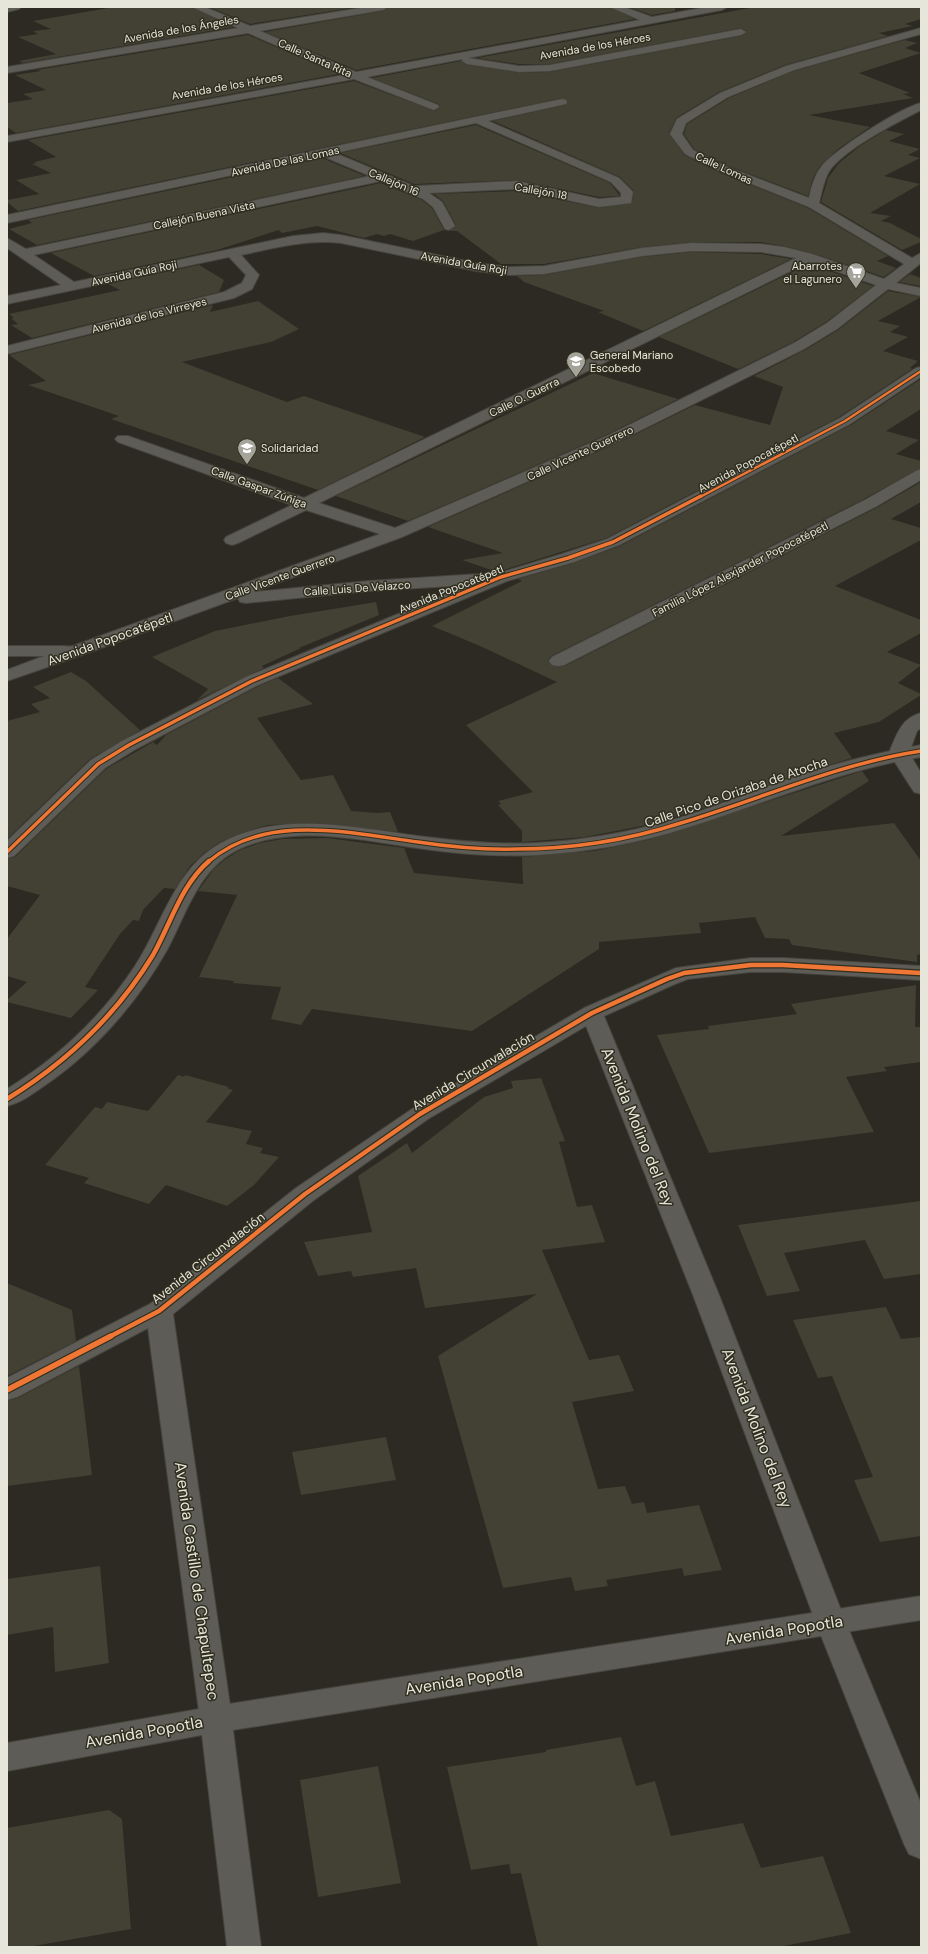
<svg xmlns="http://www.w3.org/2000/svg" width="928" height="1954" font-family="'DM Sans',sans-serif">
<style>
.building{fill:#424134}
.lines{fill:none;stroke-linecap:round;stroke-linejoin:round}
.minor-casing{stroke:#46453d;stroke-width:2}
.tertiary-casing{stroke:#46453d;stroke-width:2}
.secondary-casing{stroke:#46453d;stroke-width:2}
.minor{fill:#5d5c56;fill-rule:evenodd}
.tertiary{fill:#5d5c56;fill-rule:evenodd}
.secondary{fill:#5d5c56;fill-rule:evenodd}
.cycleway-far3-casing{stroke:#302e1e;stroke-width:4}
.cycleway-far2-casing{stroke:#302e1e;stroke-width:5.5}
.cycleway-far1-casing{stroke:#302e1e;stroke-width:7}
.cycleway-casing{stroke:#302e1e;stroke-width:8}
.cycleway-far3{stroke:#f07635;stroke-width:2.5}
.cycleway-far2{stroke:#f07635;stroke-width:3.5}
.cycleway-far1{stroke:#f07635;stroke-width:4.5}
.cycleway{stroke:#f07635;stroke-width:5.5}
.labels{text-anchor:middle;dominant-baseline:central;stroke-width:3;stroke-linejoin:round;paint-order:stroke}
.far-street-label{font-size:11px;fill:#e6e6db;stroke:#302e1e}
.far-poi-label{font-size:11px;fill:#e6e6db;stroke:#302e1e;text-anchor:start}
.street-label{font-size:13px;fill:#e6e6db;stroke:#302e1e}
.near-street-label{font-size:16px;fill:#e6e6db;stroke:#302e1e}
</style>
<rect width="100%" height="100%" fill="#2c2a22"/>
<g class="building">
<polygon points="114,7 191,7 233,27 23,63 19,61 56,54 18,37 38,34 33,31 51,29 33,21"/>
<polygon points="209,7 357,7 250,24"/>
<polygon points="389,7 609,7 635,19 356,70 265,32 383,11"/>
<polygon points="628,7 675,7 675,11 652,15"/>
<polygon points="755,7 921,7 921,19 905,24 913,26 879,33 888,36 785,65 719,92 676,118 669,133 684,155 716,171 808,208 888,256 877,261 896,268 884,277 812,253 784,246 761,242 691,242 642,247 544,264 501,264 457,231 450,231 456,225 443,201 434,194 517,191 599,208 632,203 634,191 620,177 493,121 566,105 568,101 562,98 18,211 7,202 7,200 39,194 16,180 51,173 32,164 37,163 34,162 56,157 28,140 354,81 435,111 440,107 439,104 372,78 461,61 467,65 519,73 550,72 741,36 747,31 741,28 550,64 519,64 477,58"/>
<polygon points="248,35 339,74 16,133 7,127 7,103 33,99 23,94 46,90 15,75 41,71 37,70"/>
<polygon points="905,40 917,43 905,48 921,53 859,73 910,93 903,94 913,98 809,115 870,127 838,149 820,166 813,178 808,196 726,165 694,149 684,134 687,124 729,98 794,71"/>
<polygon points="476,125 610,183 620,196 599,197 517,180 414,184 340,153"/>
<polygon points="886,130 904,134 889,141 920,149 908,155 920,158 884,176 920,184 870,213 891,216 881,221 890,223 921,239 921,242 902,250 821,202 828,178 839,163 860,146"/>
<polygon points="322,158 365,176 37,245 9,229 32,223 28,220"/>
<polygon points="381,183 422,200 432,208 444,230 413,241 390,234 384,236 377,234 364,238 317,226 282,233 279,230 217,250 94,276 51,253"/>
<polygon points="691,252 761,254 791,259 643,331 598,312 604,311 524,282 517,276 544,275 642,257"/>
<polygon points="809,264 873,286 826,322 793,342 738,369 659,337"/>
<polygon points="199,265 224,280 219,292 32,338 11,325 18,324 11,318 14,318 9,314 120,290 108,284"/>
<polygon points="910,274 921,278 921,286 899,282"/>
<polygon points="888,291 921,297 878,321 900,326 890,332 908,337 883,351 918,361 910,368 912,369 839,417 606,538 497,572 462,560 503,553 428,527 620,442 695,405 770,425 783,387 754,376 805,350 838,330"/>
<polygon points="258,301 299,329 271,342 182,362 287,402 304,396 425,437 318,490 111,419 119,416 28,385 46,381 9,355 213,305 210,312"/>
<polygon points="593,373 678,399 608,434 408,521 336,496"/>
<polygon points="921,379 921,409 886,431 919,440 896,454 921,461 921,468 864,499 551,656 548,661 552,666 565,666 878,507 921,482 921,502 891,519 921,528 921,540 835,586 921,620 921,633 887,652 921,665 898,683 921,694 921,695 879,722 834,733 852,758 803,773 707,807 652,824 585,837 522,842 522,831 498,805 501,804 498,801 533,792 466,725 557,682 480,646 432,626 522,581 518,579 574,563 620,546 851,425"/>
<polygon points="376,602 379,615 299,648 301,648 262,666 264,668 197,700 208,689 152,657 215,631 290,616"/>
<polygon points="71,672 86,681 140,730 90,759 7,839 7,721 40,712 31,704 50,698 33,687"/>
<polygon points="278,678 313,704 257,718 301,780 333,775 351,811 377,813 390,812 398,832 318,823 268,825 244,832 220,842 204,853 190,866 175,889 164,888 143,910 139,921 133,920 120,934 85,987 98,990 71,1018 7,1002 7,1000 27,982 7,976 7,939 40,895 7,886 7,859 15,857 106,769 153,742 157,745 166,735 259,686"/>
<polygon points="862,771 869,781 781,836 894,823 921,861 921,954 917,955 917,962 792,945 789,939 765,938 755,917 699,923 701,933 599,942 599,949 472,1031 312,1009 301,1025 271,1019 281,987 233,983 234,981 199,977 237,895 198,891 214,869 226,859 240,850 260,843 282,839 327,838 404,848 414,873 523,884 522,857 595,851 652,839"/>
<polygon points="916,985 915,1027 921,1027 921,1062 884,1067 887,1071 846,1077 874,1132 709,1153 657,1035 709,1029 708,1026 797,1014 791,1004"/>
<polygon points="178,1075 184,1077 185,1075 229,1087 227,1088 233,1090 206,1122 252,1131 246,1144 263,1148 260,1153 279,1157 254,1185 227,1206 166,1185 149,1204 84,1183 89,1178 45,1165 95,1107 102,1109 107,1102 148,1111"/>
<polygon points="541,1078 565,1141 559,1142 577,1207 592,1205 605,1242 542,1250 589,1360 619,1355 634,1391 572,1402 598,1489 625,1486 632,1504 644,1502 647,1513 699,1505 722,1570 684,1576 682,1568 606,1580 608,1586 575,1591 571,1577 503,1588 438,1356 537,1294 425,1308 416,1268 353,1277 351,1271 318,1276 304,1242 372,1232 358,1176 407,1143 412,1153 484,1097 513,1088 511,1081"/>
<polygon points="921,1201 921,1274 884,1279 865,1240 784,1253 800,1291 767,1296 738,1225"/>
<polygon points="7,1283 72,1310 76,1341 7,1376"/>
<polygon points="886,1307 901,1339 921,1337 921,1536 880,1542 854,1480 873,1477 832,1376 818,1378 793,1320"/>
<polygon points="79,1366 92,1475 7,1486 7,1401 18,1398"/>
<polygon points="386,1437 396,1480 301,1495 292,1452"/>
<polygon points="100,1566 109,1663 55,1672 53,1627 7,1635 7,1579"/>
<polygon points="621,1737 636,1786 655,1781 671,1836 743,1823 761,1868 823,1856 851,1933 779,1947 538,1947 521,1873 511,1874 509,1864 471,1870 447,1767 546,1752 546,1750"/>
<polygon points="378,1766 401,1883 318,1897 300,1780"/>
<polygon points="109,1810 122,1819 131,1929 28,1947 7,1947 7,1828"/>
</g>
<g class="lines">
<g class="minor-casing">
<g id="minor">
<polygon points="192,7 205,7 250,26 366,7 388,7 383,10 260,31 356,72 640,20 610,7 624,7 652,17 707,7 727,7 722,10 468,58 519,66 550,65 741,29 746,32 741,35 550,71 519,72 467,64 462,61 463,59 367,77 438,105 439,107 434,110 354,79 7,142 7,136 344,75 248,33 7,73 7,67 238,28"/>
<path d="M921 28V34L794 70 728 97 686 123 682 134 693 150 725 166 809 198C811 188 814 176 821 167 834 150 900 108 921 103V110C896 123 846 148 830 170 824 179 822 192 819 203L912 258 921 253V263L896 283 921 288V296L888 289 837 329 804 349 619 441 402 537 253 592 369 581 479 574 486 577 562 554 607 539 840 418 916 368 921 367V377L850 424 619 545 574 562 507 581 258 685 136 749 105 768 14 856 7 858V841L91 760 122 741 246 677 468 585 369 591 246 603 240 602 238 598 82 655 76 656 70 655 67 651 70 647 380 534 306 510 238 543 232 545 226 543 224 540 226 537 292 505 118 442 115 439 118 436H128L304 498 796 258 761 252 691 251 642 256 544 274 510 275 476 271 341 243C307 239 274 248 241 255L259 275 252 289 234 298 7 354V346L224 292 242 283 246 275 229 257 7 304V296L61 285 7 248V238L26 249 370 176 322 156 7 223V215L562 99 566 100 567 102 566 104 488 121 619 178 633 192 631 203 599 207 517 189 429 193 442 202 455 226 449 230 445 229 433 207 423 199 381 181 34 255 74 282 293 236 323 233 341 235 476 263 510 267 544 266 642 248 691 243 761 244 784 247 812 254 884 279 904 264 809 207 717 170 685 154 670 134 677 119 720 93 786 66ZM476 123 611 182 621 193V197L599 199 517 181 414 186 335 153ZM809 262 876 285 827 323 794 343 609 435 395 528 319 503Z"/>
<polygon points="921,469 921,480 877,506 564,665 558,666 552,665 549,661 552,657 865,500 916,471"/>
<path d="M921 713V728L917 731 909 753 921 773V794L914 792 889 753C896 736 901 718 921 713Z"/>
<polygon points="751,958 783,958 921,966 921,980 783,972 751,972 705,977 688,979 675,984 604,1016 719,1295 846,1623 921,1804 921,1859 909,1854 904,1844 816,1623 693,1295 586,1026 428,1119 314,1200 173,1314 232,1719 227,1728 216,1732 205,1728 200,1719 148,1328 17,1397 7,1400 7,1378 150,1304 296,1188 412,1109 584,1008 676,968"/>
</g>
</g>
<g class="tertiary-casing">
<g id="tertiary">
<path d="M7 646H63C70 647 75 646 82 647L85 651 82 655 7 681V670L44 656H7Z"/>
<path d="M921 745V757C840 770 766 803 689 827 640 843 589 852 538 855 497 857 457 854 417 848 360 840 294 824 239 849 198 869 187 913 167 950 136 1004 95 1051 44 1086 32 1094 21 1103 7 1106V1089C59 1057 102 1016 135 966 163 923 174 869 221 843 281 810 355 828 418 836 457 841 495 845 534 843 580 841 625 833 669 821 721 806 771 783 823 768 856 758 888 751 921 745Z"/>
<polygon points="921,1596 921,1620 233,1730 261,1947 227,1947 202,1735 7,1771 7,1743 216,1706"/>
</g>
</g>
<g class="secondary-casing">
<polygon id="secondary" points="7,7 21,7 19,9 7,12"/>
</g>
<use href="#minor" class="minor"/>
<use href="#tertiary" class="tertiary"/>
<use href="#secondary" class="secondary"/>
<g class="cycleway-far3-casing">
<polyline id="cycleway-far3" points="700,497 845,421 921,371"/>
</g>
<g class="cycleway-far2-casing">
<g id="cycleway-far2">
<polyline points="7,852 98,764 129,745 252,681 501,577 568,558 613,542 701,496"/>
<path d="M208 862C266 812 349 833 418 842 451 847 484 850 517 849 572 849 628 840 681 823 761 799 837 764 921 751"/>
</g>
</g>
<g class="cycleway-far1-casing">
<g id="cycleway-far1">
<path d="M7 1099C67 1062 116 1016 153 955 171 923 181 885 209 861"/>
<polyline points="109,1337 159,1311 305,1194 420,1114 592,1013 667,979 684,973 751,965 783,965 921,973"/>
</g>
</g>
<g class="cycleway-casing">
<polyline id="cycleway" points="7,1390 111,1336"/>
</g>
<use href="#cycleway-far3" class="cycleway-far3"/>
<use href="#cycleway-far2" class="cycleway-far2"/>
<use href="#cycleway-far1" class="cycleway-far1"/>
<use href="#cycleway" class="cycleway"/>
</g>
<defs>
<g id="supermarket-pin" transform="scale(1)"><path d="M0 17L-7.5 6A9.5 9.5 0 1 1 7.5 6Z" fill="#a5a49a" stroke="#302e1e"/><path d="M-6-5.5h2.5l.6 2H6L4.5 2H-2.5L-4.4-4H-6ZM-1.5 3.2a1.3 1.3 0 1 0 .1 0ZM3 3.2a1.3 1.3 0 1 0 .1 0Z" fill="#fff"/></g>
<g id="school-pin" transform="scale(1)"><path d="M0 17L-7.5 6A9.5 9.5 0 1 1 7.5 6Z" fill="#a5a49a" stroke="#302e1e"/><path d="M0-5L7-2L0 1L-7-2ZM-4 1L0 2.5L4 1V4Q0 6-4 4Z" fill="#fff"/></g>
</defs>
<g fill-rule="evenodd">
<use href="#supermarket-pin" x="856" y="272"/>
<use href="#school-pin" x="576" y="361"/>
<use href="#school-pin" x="247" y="448"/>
</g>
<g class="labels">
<g class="far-street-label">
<text transform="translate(181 29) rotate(-10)">Avenida de los Ángeles</text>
<text transform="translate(595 46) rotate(-10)">Avenida de los Héroes</text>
<text transform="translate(315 58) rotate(24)">Calle Santa Rita</text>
<text transform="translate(227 86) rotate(-10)">Avenida de los Héroes</text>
<text transform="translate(285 161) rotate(-12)">Avenida De las Lomas</text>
<text transform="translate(724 168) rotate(25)">Calle Lomas</text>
<text transform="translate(394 182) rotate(23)">Callejón 16</text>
<text transform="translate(541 191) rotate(10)">Callejón 18</text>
<text transform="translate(204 215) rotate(-12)">Callejón Buena Vista</text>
<text transform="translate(464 263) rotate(10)">Avenida Guía Roji</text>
<text transform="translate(134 273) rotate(-12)">Avenida Guía Roji</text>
<text transform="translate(149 315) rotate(-14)">Avenida de los Virreyes</text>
<text transform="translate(524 397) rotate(-26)">Calle O. Guerra</text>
<text transform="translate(580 453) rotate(-25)">Calle Vicente Guerrero</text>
<text transform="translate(748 463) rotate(-28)">Avenida Popocatépetl</text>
<text transform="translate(259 487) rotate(20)">Calle Gaspar Zúñiga</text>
<text transform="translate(740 569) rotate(-27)">Familia López Alexjander Popocatépetl</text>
<text transform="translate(280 577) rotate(-20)">Calle Vicente Guerrero</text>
<text transform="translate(357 588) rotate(-4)">Calle Luis De Velazco</text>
<text transform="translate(451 589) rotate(-22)">Avenida Popocatépetl</text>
</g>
<g class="far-poi-label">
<text x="842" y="266" text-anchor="end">Abarrotes<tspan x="842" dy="13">el Lagunero</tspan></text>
<text x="590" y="355">General Mariano<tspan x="590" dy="13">Escobedo</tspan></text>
<text x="261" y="448">Solidaridad</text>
</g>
<g class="street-label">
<text transform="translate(110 639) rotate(-20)">Avenida Popocatépetl</text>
<text transform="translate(736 792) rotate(-19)">Calle Pico de Orizaba de Atocha</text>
<text transform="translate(473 1071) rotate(-31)">Avenida Circunvalación</text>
<text transform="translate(208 1258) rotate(-38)">Avenida Circunvalación</text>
</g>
<g class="near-street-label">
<text transform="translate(638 1127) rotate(68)">Avenida Molino del Rey</text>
<text transform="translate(757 1428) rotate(69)">Avenida Molino del Rey</text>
<text transform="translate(197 1581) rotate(82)">Avenida Castillo de Chapultepec</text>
<text transform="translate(784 1630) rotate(-9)">Avenida Popotla</text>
<text transform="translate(464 1680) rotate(-9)">Avenida Popotla</text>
<text transform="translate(144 1732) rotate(-10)">Avenida Popotla</text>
</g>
</g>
<rect width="928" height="1954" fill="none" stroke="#e6e6db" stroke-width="16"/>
</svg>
